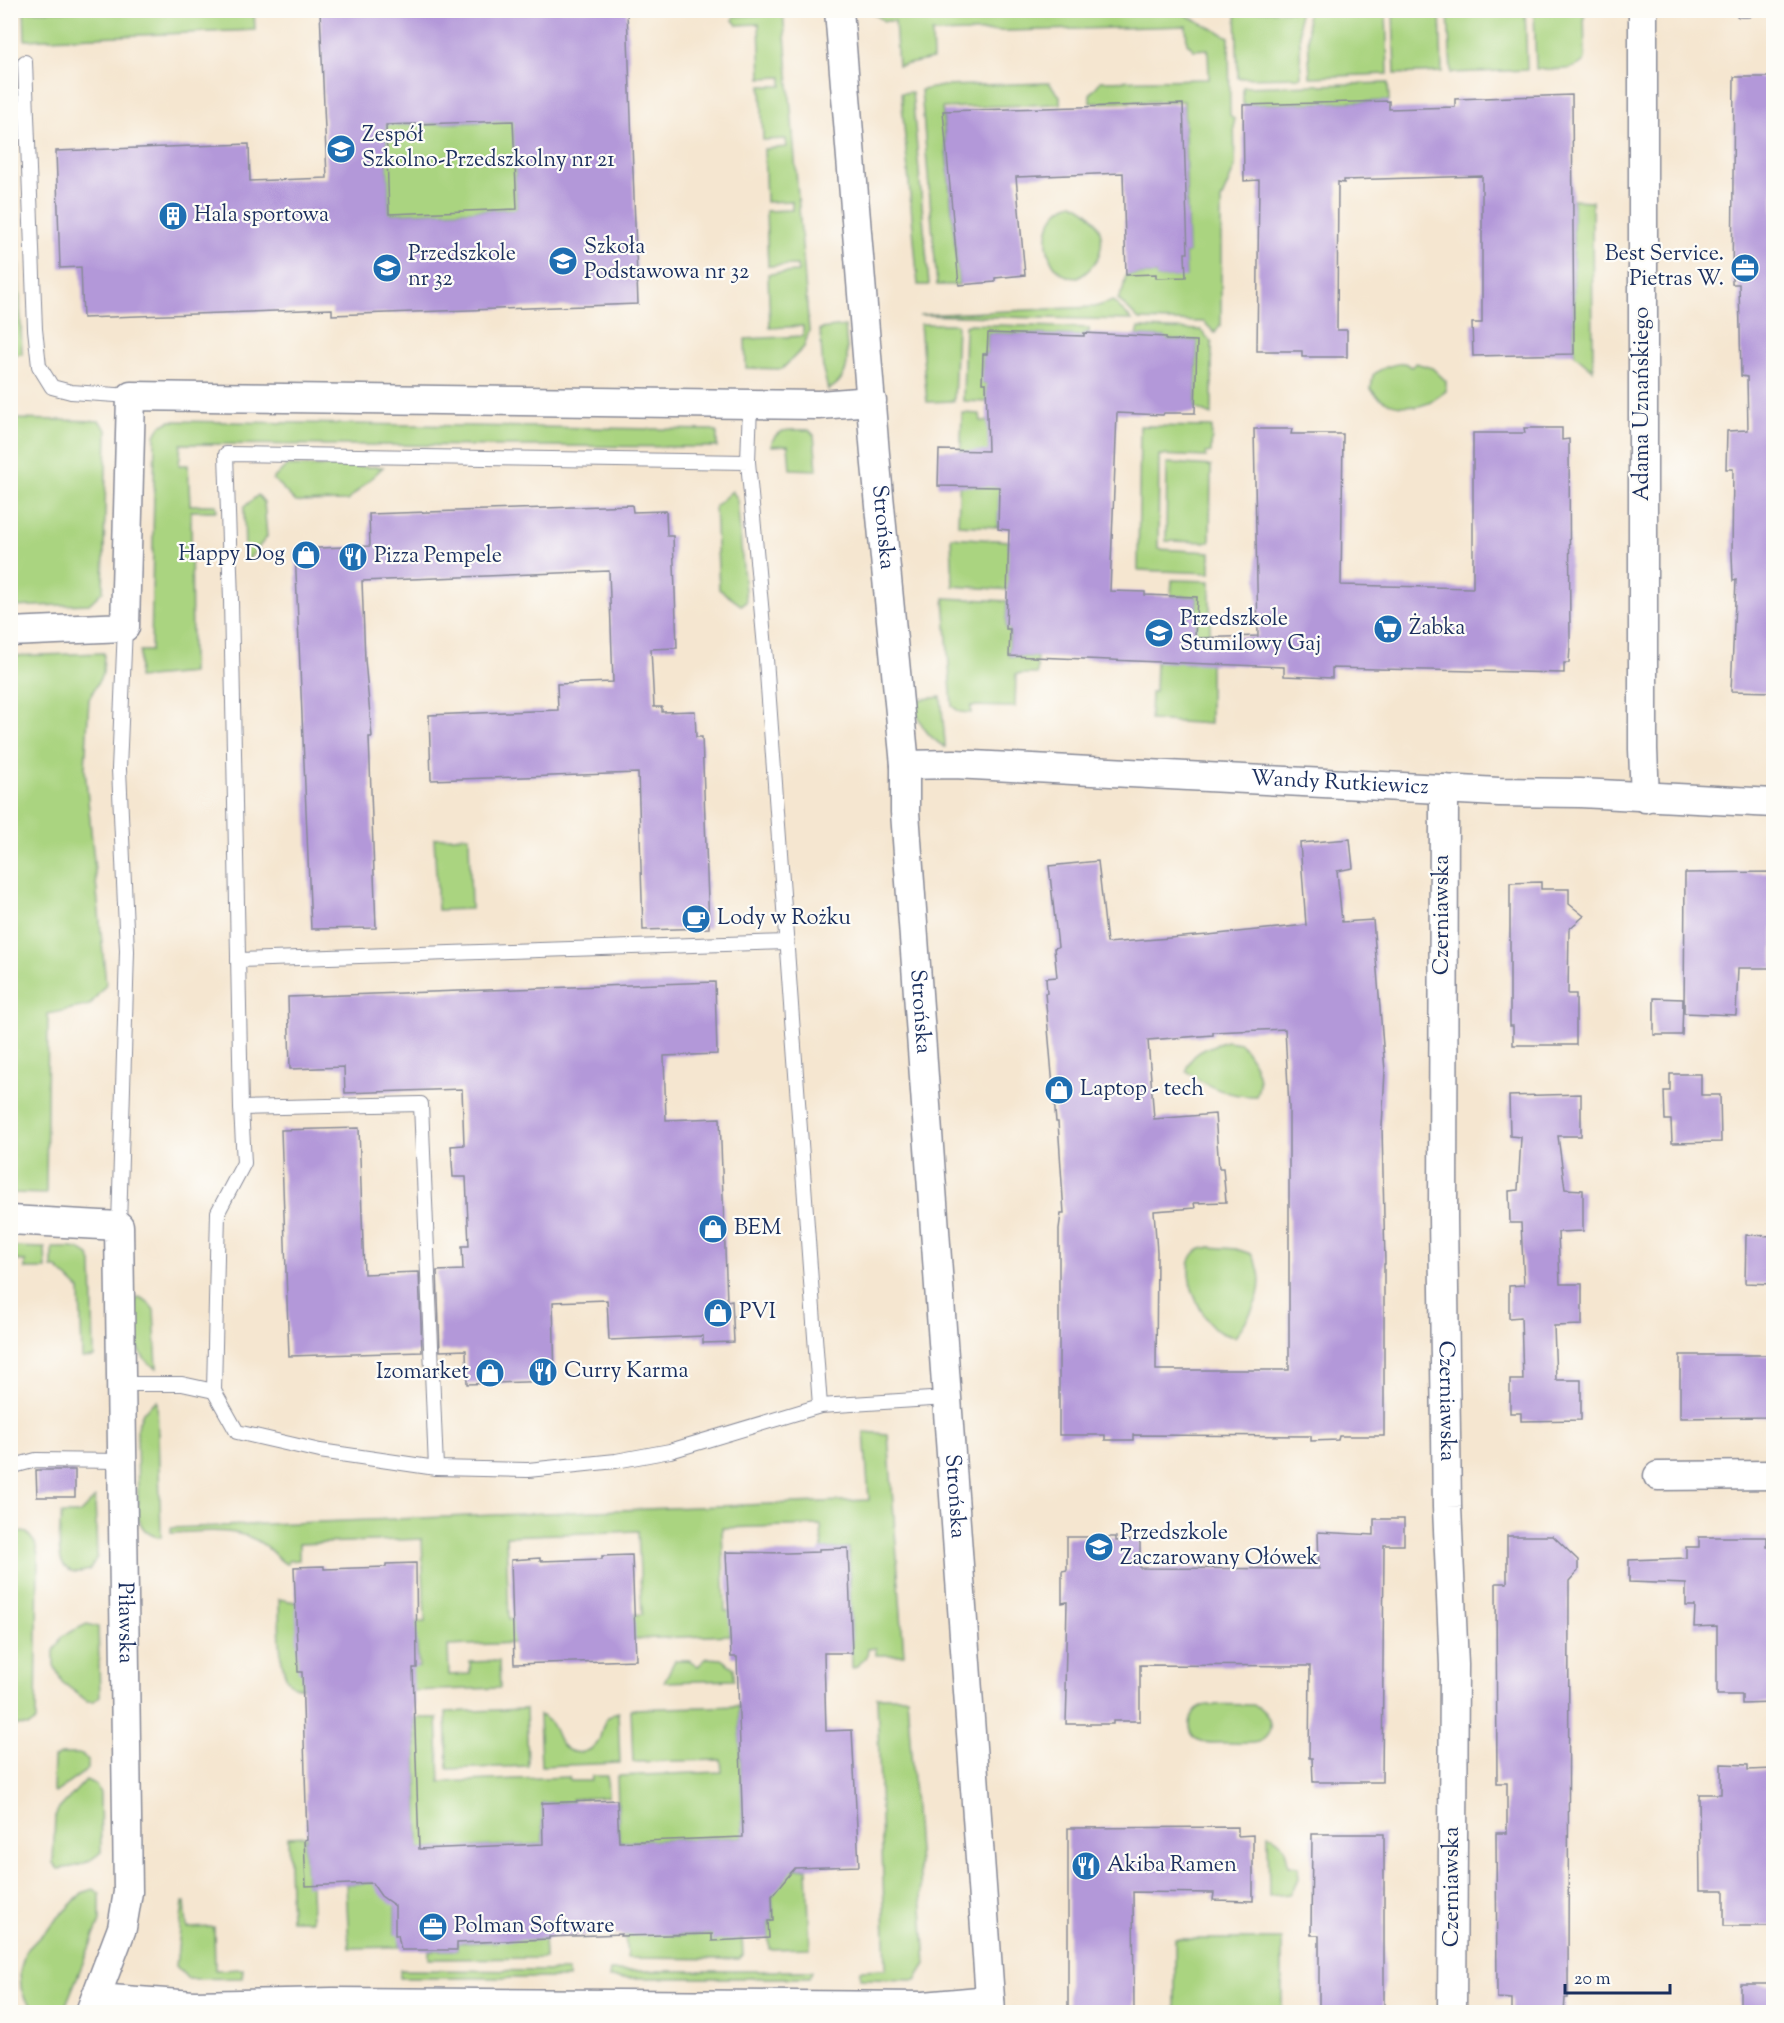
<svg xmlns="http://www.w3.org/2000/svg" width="1784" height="2023" font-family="'Sorts Mill Goudy',serif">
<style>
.green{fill:#aad480;stroke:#62826f;stroke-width:1.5}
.building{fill:#b398d9;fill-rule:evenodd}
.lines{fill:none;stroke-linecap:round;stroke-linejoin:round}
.service-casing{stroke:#888a97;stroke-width:16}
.minor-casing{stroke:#888a97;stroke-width:31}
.service{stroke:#fff;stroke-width:14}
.minor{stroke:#fff;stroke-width:28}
.labels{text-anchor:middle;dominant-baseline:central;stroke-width:4.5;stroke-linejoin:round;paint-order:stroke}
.poi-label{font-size:22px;fill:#1b2f5e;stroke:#fdfcf7;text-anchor:start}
.street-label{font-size:22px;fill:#1b2f5e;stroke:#fdfcf7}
</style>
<rect width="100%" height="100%" fill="#fdfcf7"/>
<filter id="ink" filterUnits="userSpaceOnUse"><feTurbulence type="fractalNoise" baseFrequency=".0167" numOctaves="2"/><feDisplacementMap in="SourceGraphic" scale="12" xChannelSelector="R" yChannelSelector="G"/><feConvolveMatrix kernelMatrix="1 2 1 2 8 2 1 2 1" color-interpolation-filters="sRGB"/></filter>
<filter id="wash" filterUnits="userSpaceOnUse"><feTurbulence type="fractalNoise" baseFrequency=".008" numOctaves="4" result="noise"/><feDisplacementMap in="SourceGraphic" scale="24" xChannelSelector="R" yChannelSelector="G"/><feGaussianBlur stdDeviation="1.35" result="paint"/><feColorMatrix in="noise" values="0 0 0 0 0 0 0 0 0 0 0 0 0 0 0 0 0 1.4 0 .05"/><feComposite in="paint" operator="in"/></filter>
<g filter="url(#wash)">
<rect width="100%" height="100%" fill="#f5e6d0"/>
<g class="green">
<polygon points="24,11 254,11 255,30 25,40"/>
<polygon points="775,11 783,11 809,331 804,347 782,369 746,368 745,339 803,336 803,326 770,328 768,274 798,272 797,265 768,266 766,211 792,210 792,201 766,202 764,149 787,147 786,139 763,140 761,86 782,86 782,77 761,78 759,24 737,25 733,20 734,16 775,14"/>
<polygon points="870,11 1178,11 1229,37 1230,115 1234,119 1235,167 1221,200 1221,324 1215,333 1204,322 1139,320 1118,299 1123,290 1126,275 1156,274 1157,278 1186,276 1185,253 1188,253 1184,101 1090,103 1090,94 1101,81 1209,79 1208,49 1194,50 1187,43 1186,26 932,33 933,59 898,66 895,21 884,21"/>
<polygon points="1236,11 1299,11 1301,77 1238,78"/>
<polygon points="1307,11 1386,11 1388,74 1310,77"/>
<polygon points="1393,11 1440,11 1442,72 1395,74"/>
<polygon points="1448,11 1525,11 1527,70 1451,73"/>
<path d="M1534 11H1584L1585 59C1577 73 1550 69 1536 69Z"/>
<polygon points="1049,83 1060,96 1060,104 942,108 959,285 937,285 921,90 943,86"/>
<polygon points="1388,83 1389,101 1243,105 1243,87"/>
<polygon points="912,92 929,284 929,285 918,285 901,93"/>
<polygon points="513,101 517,209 389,214 385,112 396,125 480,122"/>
<polygon points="11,146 14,146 22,354 11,355"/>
<polygon points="1573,200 1592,201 1593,370 1574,354"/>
<path d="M1073 203C1108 218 1112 258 1078 278 1041 279 1034 213 1073 203Z"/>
<polygon points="1113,301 1132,320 919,315 1095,307"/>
<polygon points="920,324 957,324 954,401 927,402"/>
<polygon points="970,324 1089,328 1089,333 1084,333 1084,336 988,333 987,354 983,354 983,383 987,383 987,402 963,401 965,326"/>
<path d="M845 326C847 351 854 377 828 390L823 370 820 329Z"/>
<polygon points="1139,328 1201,330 1212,343 1212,415 1195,408 1197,341 1166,340 1165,337 1137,336"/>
<path d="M1405 363 1411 367 1416 363 1432 368 1446 381V391L1429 403 1416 407C1410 404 1408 406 1402 406 1390 405 1378 399 1371 389L1373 375C1382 367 1393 364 1405 363Z"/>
<polygon points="962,413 980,414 981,421 996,422 1002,427 998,527 958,525"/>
<polygon points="11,419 99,421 107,430 103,591 89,604 11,607"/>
<polygon points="170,421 713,430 717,433 717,447 181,444 179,465 188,465 190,505 216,505 217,511 191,511 192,673 138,678 140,651 151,651 155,436 160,426"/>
<polygon points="1140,426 1212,427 1211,452 1206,453 1206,457 1159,455 1158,549 1210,552 1210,573 1138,570"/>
<path d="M809 430 814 435 817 470 790 469 788 445 771 446C774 426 794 430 809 430Z"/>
<polygon points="1167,463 1211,466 1210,542 1166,541"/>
<polygon points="286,466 383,467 347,501 296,502 273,479"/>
<polygon points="732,491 737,498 746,602 741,605 719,589 715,506"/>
<polygon points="258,495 264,502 267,537 248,560 245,557 244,507"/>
<polygon points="951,537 1009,541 1011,590 953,586"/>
<polygon points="1172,580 1210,581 1210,724 1150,720 1151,692 1155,692 1156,661 1194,663 1197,597 1171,596"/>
<polygon points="944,598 1007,601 1006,628 1010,629 1009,656 1037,657 1037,674 1016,674 1015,707 971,706 971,713 960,712 952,706"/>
<polygon points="104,653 103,673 89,699 85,769 106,984 90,1005 48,1014 46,1194 11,1193 11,656"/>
<path d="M941 697 945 743V747C927 737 916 720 914 700Z"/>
<polygon points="469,836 471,909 438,910 434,838"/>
<path d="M1227 1041 1240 1043C1252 1057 1265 1077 1256 1096 1231 1097 1206 1087 1187 1071 1188 1052 1212 1046 1227 1041Z"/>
<polygon points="10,1247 45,1248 46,1269 25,1269 25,1261 11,1260"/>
<path d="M1210 1247 1236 1249 1251 1254C1271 1283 1254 1311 1235 1337 1231 1336 1225 1335 1221 1333 1203 1324 1175 1267 1197 1251 1200 1249 1207 1248 1210 1247Z"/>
<path d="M52 1248C67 1248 86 1245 92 1262L94 1357 82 1358 80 1290 57 1268H52Z"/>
<path d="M139 1297 147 1301 154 1310 157 1368C130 1356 135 1324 135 1299Z"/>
<path d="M157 1400 161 1534V1537C148 1536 141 1529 138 1516L137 1427 143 1412Z"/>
<path d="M864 1432 888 1434 904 1655H876V1648L868 1649 867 1655 857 1667 852 1668 849 1548 822 1549 821 1525 722 1528 725 1611H732L730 1635 635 1639 629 1615 642 1614 638 1531 506 1536 509 1619H518L514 1643 448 1646 449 1675 470 1674V1662L499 1661 500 1688 378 1692 377 1669 419 1667 414 1622H425L422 1539 299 1544V1560L288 1561V1564H286C277 1559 271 1549 261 1543 235 1526 201 1532 171 1533V1528L869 1500Z"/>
<path d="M95 1498 97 1557 89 1570C50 1582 60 1538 61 1514H79Z"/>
<polygon points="10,1530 27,1533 35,1543 38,1555 36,1721 29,1726 14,1725"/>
<path d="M279 1599 295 1602 331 1671 332 1686C321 1686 304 1690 294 1686 276 1678 280 1617 279 1599Z"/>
<polygon points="87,1624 98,1627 100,1696 94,1701 87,1701 62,1682 54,1665 54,1651 62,1636"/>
<polygon points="707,1658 721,1659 734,1668 734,1680 664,1682 675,1660 689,1660 698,1666"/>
<polygon points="877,1697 907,1697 926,1964 916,1980 860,1979 860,1970 886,1969"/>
<path d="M1253 1705C1272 1711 1277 1735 1258 1742 1249 1745 1226 1742 1216 1743 1210 1743 1203 1743 1198 1740 1185 1732 1189 1711 1202 1706 1211 1703 1242 1705 1253 1705Z"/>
<polygon points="739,1706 743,1837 619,1842 617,1776 722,1772 721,1760 633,1762 631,1709"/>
<polygon points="526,1709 528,1766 448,1769 446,1712"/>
<path d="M618 1712 620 1763 541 1766 539 1715C559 1722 553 1742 568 1750 578 1755 592 1752 598 1742 602 1735 601 1726 606 1720 609 1716 614 1714 618 1712Z"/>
<polygon points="415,1718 437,1718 440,1782 569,1777 570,1781 591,1781 592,1776 607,1776 608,1797 572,1799 572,1802 542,1803 543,1844 419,1849"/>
<polygon points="61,1754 82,1754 88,1761 88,1769 55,1793 53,1791 54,1758"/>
<path d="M86 1780 95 1784 100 1793 101 1852C88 1864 76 1867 58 1869L53 1863 55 1816 58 1810Z"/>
<path d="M1268 1834C1284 1839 1287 1851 1288 1866L1298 1867 1299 1880 1289 1894 1269 1896Z"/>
<polygon points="307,1836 307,1839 304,1840 306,1885 311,1885 312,1920 291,1920 288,1837"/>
<polygon points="807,1868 810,1948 769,1949 768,1921 773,1921 772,1891 785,1880 784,1878 793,1869"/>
<polygon points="372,1883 395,1904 395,1934 400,1935 400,1947 349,1948 346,1884"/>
<polygon points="94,1889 100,1894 100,1921 63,2012 40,2012 25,1999 21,1988 20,1972 25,1952 82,1893"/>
<polygon points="183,1902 185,1902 187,1928 214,1927 215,1970 243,1969 242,1978 188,1979 176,1966"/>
<polygon points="673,1931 673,1936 712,1934 742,1939 743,1955 739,1959 627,1958 625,1933"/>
<polygon points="544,1935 545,1958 429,1959 429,1950 457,1950 457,1943 496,1942 496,1937"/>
<rect x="1175" y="1939" width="107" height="73"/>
<polygon points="400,1970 568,1971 568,1978 400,1978"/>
<polygon points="610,1971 812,1971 809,1978 609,1978"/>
</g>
<g id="blocks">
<g class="building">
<path d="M320 10H627L638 304 332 315V309L83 318 81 267 60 268 56 151 249 144 250 181 327 178ZM513 121 517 209 389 214 386 125Z"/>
<polygon points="1734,77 1773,77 1773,692 1731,691 1736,580 1733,581 1732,554 1733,469 1726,469 1727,431 1748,430 1747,377 1741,376 1739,284 1732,284"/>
<polygon points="1572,95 1574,354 1473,356 1472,323 1482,323 1482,176 1344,180 1344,183 1338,182 1337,330 1347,330 1347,357 1302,357 1302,351 1257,351 1259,180 1244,181 1243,105 1389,101 1389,109 1455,107 1455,99"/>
<polygon points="1183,104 1188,253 1185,253 1186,277 1156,278 1156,274 1126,275 1123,173 1016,177 1025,275 995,278 995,282 959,285 943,111"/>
<polygon points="988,333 1084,336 1084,333 1166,337 1166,340 1197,341 1195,413 1164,413 1163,415 1117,413 1110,591 1145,592 1145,595 1197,597 1195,638 1258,636 1254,429 1292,429 1291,434 1343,434 1341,585 1473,588 1473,433 1525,433 1524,428 1562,428 1562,440 1569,439 1570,646 1569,663 1564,663 1564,673 1332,668 1332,678 1284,676 1284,667 1009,656 1010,629 1006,629 1009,530 998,529 999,487 938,486 939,450 988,451 986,383 982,383 983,354 987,354"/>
<polygon points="632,505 633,512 666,511 667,536 673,536 677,648 651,649 654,707 662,707 662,712 695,711 696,737 702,737 709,928 643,930 638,773 431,780 429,715 558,710 557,684 613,682 609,571 362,581 365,660 372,737 369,737 376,928 311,929 295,549 370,546 369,514"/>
<path d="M1350 839 1353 868 1337 871 1342 922 1373 920 1385 1071 1382 1127 1385 1264H1384V1436H1339L1338 1440 1311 1441V1436L1133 1435V1440H1105V1435H1059V1229L1061 1214H1064L1058 1122H1056L1045 993H1047L1046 978 1057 977 1054 948 1058 947 1049 866 1098 861 1107 943 1208 935 1306 925 1300 843ZM1285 1029 1289 1107V1370H1156L1157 1252 1154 1211 1195 1208 1194 1203 1226 1202 1223 1168H1219L1215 1114 1154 1119 1148 1040 1213 1035V1032Z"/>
<polygon points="1773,872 1773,968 1738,968 1736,1015 1684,1013 1685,873"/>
<polygon points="1541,882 1541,889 1569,889 1569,904 1584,916 1569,929 1568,994 1576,994 1576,1045 1513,1045 1513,1026 1510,1026 1510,883"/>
<polygon points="715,982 717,1054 664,1056 666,1120 720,1118 727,1301 732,1300 734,1342 703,1343 703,1336 609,1340 607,1300 553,1302 555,1381 467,1384 466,1350 440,1351 437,1271 463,1270 462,1246 469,1246 466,1177 453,1177 451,1146 464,1145 462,1089 345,1093 344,1067 290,1069 288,997"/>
<polygon points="1654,998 1683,999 1682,1035 1654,1035"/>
<polygon points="1670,1074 1701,1074 1701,1095 1720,1095 1721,1142 1672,1143 1671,1120 1665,1120 1664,1091 1670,1091"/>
<polygon points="1581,1094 1581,1136 1558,1136 1565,1189 1583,1190 1583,1231 1558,1232 1560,1284 1582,1284 1582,1325 1554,1326 1556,1380 1581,1380 1581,1420 1521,1421 1521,1413 1510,1413 1510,1380 1523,1380 1521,1317 1509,1318 1509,1286 1524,1285 1521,1223 1510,1223 1509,1191 1518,1190 1521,1137 1510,1136 1509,1096"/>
<polygon points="359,1128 364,1274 419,1272 422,1352 289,1356 281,1130"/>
<polygon points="1746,1235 1773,1236 1773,1284 1745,1283"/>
<polygon points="1680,1355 1773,1355 1773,1417 1680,1418"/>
<polygon points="36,1470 75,1470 75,1497 37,1497"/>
<polygon points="1374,1519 1404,1519 1404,1545 1384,1545 1382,1782 1313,1782 1312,1758 1309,1758 1310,1666 1140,1665 1140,1721 1113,1721 1113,1724 1066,1724 1067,1690 1065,1691 1067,1602 1062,1603 1062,1571 1067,1570 1067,1537 1116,1537 1116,1541 1140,1540 1140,1568 1319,1569 1318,1532 1374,1535"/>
<polygon points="1507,1536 1553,1536 1578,1560 1578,1571 1569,1581 1568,1998 1565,1998 1564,2013 1512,2013 1512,1999 1497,1998 1496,1833 1507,1833 1507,1783 1497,1783 1496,1583 1507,1583"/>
<polygon points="1699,1537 1767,1537 1767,1547 1773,1547 1773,1703 1742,1704 1742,1695 1717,1695 1717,1626 1694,1627 1695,1606 1686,1606 1686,1584 1629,1582 1629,1560 1686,1558 1686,1547 1699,1547"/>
<polygon points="848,1548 852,1653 824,1653 826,1731 852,1730 859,1866 795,1868 772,1896 773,1921 768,1921 769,1938 712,1941 712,1934 620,1936 621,1934 549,1937 549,1939 457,1943 457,1950 401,1950 398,1935 395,1935 395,1906 381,1896 372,1883 306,1886 304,1840 307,1839 302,1672 298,1672 294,1567 324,1566 324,1569 386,1567 386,1564 416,1563 417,1668 413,1668 419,1849 543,1844 542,1803 617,1800 619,1842 743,1837 737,1657 731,1657 726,1552 787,1553 819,1552 819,1549"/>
<polygon points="632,1555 636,1660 514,1664 511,1560 540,1558 540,1561 602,1559 602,1556"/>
<polygon points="1721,1764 1748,1765 1748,1770 1773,1769 1772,1926 1724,1926 1724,1890 1700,1890 1699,1794 1721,1794"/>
<polygon points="1238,1827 1238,1836 1253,1835 1253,1901 1213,1900 1214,1893 1133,1892 1134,2012 1068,2012 1068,1828"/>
<polygon points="1312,1834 1384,1834 1384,2011 1319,2013 1319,1935 1311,1935"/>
<rect x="1740" y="1984" width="33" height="29"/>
</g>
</g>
</g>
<g filter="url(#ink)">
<use href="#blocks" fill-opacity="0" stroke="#888a97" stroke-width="1.5"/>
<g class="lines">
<g class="service-casing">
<g id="service">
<polyline points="1741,10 1747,10"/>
<polyline points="25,62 35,329 39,366 52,387 71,392 131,396"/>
<polyline points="748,462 226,454 231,600 241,1108 244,1163 218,1212 214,1391 237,1432 320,1451 436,1468 528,1470 616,1461 670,1451 820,1406 766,659 748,462 750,404"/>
<polyline points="238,960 786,942"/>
<polyline points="241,1108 421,1104 436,1468"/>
<polyline points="119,1226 127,951 119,769 125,627"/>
<polyline points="122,1384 182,1384 214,1391"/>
<polyline points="820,1406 947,1398"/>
<polyline points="10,1467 36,1460 122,1461"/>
</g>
</g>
<g class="minor-casing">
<g id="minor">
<path id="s1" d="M839 10 875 454 905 765V812L991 2012"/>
<polyline points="1643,10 1643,749 1645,798"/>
<polyline points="10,632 125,627 131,396 819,405 872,401"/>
<path id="s2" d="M905 765 954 764 1499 792 1580 793 1774 803"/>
<path id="s3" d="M1444 789 1443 1217 1447 1507 1454 1665 1452 2012"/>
<path id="s4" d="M10 1220 119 1226 128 1892 122 1928 90 2012"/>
<polyline points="1658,1476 1774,1475"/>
<polyline points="96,1998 194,2005 333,2002 924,2006 990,2000"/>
</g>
</g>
<use href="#service" class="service"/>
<use href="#minor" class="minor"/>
</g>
</g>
<defs>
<g id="school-disc" transform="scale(1.5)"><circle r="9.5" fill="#1f6fb2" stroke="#fdfcf7"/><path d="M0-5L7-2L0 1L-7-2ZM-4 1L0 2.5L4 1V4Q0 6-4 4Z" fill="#fff"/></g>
<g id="building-disc" transform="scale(1.5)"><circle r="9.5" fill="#1f6fb2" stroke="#fdfcf7"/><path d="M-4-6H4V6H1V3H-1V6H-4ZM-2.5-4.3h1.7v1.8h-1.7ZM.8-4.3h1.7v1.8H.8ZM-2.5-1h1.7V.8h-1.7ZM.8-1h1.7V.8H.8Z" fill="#fff"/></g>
<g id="office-disc" transform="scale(1.5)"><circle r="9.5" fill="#1f6fb2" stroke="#fdfcf7"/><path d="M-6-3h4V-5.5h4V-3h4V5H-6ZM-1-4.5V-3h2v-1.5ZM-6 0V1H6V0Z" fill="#fff"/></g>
<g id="shop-disc" transform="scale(1.5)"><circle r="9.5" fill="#1f6fb2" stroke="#fdfcf7"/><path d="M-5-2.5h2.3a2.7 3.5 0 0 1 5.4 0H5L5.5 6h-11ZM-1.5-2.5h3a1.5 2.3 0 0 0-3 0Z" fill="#fff"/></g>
<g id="restaurant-disc" transform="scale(1.5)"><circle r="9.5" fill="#1f6fb2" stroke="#fdfcf7"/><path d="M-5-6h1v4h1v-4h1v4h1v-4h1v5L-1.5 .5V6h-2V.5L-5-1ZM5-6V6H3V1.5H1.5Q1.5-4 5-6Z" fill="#fff"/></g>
<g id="supermarket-disc" transform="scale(1.5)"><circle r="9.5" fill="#1f6fb2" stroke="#fdfcf7"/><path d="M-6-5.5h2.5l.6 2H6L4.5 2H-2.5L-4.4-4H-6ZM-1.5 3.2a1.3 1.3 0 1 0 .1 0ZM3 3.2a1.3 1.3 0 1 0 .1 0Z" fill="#fff"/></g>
<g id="cafe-disc" transform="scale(1.5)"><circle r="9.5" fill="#1f6fb2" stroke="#fdfcf7"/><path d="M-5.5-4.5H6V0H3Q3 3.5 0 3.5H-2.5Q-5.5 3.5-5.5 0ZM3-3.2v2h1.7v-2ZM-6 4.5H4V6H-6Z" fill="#fff"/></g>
</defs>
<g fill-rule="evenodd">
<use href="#school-disc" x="341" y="149"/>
<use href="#building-disc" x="173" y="216"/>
<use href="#school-disc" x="563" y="261"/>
<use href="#school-disc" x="387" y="268"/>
<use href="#office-disc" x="1745" y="268"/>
<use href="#shop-disc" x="306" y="555"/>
<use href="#restaurant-disc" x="353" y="557"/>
<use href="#supermarket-disc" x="1388" y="629"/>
<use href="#school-disc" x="1159" y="633"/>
<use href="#cafe-disc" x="696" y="919"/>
<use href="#shop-disc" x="1059" y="1090"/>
<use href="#shop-disc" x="713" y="1229"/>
<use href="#shop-disc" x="718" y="1313"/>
<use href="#restaurant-disc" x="543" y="1372"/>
<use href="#shop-disc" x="490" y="1373"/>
<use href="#school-disc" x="1099" y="1547"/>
<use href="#restaurant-disc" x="1086" y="1866"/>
<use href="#office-disc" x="433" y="1927"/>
</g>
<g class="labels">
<g class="poi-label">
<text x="362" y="136">Zespół<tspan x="362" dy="25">Szkolno-Przedszkolny nr 21</tspan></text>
<text x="194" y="216">Hala sportowa</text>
<text x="584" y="248">Szkoła<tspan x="584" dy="25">Podstawowa nr 32</tspan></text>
<text x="408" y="255">Przedszkole<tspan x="408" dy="25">nr 32</tspan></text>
<text x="1724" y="255" text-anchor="end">Best Service.<tspan x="1724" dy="25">Pietras W.</tspan></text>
<text x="285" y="555" text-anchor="end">Happy Dog</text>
<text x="374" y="557">Pizza Pempele</text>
<text x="1180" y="620">Przedszkole<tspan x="1180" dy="25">Stumilowy Gaj</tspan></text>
<text x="1409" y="629">Żabka</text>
<text x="717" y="919">Lody w Rożku</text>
<text x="1080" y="1090">Laptop - tech</text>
<text x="734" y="1229">BEM</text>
<text x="739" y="1313">PVI</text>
<text x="564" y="1372">Curry Karma</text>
<text x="469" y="1373" text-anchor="end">Izomarket</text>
<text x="1120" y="1534">Przedszkole<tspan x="1120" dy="25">Zaczarowany Ołówek</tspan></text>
<text x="1107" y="1866">Akiba Ramen</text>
<text x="454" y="1927">Polman Software</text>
</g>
<g class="street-label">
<text transform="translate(1643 404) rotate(-90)">Adama Uznańskiego</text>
<text stroke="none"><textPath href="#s1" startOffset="519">Strońska</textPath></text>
<text stroke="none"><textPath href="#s2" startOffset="435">Wandy Rutkiewicz</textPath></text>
<text transform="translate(1443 915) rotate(-90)">Czerniawska</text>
<text stroke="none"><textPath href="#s1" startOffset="1005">Strońska</textPath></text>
<text stroke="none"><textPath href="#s3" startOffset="612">Czerniawska</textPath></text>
<text stroke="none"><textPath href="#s1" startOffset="1491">Strońska</textPath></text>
<text stroke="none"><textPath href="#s4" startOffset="506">Piławska</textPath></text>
<text transform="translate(1453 1887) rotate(-90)">Czerniawska</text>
</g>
</g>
<rect width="1784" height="2023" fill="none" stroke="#fdfcf7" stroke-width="36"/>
<path d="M1565 1984v9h105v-9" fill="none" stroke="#1b2f5e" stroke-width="3"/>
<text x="1574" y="1984" font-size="18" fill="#1b2f5e" stroke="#fdfcf7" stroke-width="4.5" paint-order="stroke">20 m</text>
</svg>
